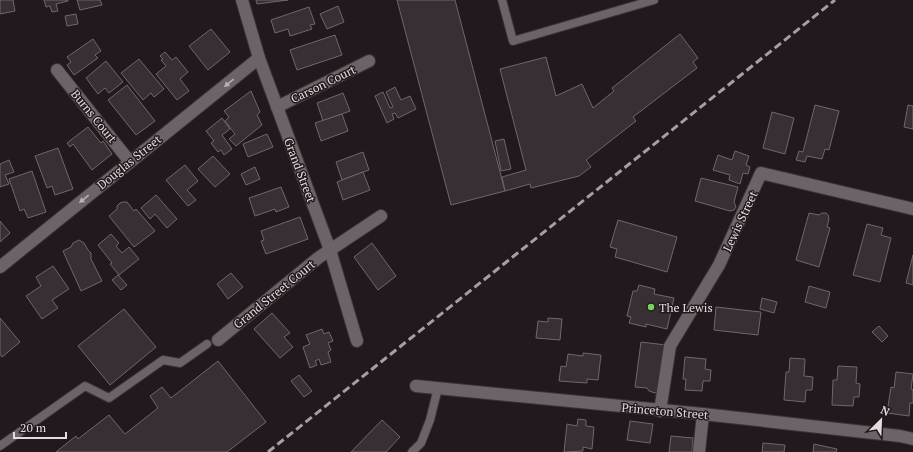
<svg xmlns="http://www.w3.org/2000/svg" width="913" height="452" font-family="'PT Serif',serif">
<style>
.building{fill:#372f33;stroke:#70666b}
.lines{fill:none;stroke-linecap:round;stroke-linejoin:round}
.lane-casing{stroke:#393436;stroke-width:10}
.street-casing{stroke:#393436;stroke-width:14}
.lane{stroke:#6c6368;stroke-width:8}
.street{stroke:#6c6368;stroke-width:12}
.rail{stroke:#a59fa1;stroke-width:3;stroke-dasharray:8 4;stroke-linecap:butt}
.oneway{fill:#b8b2b5}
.poi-dot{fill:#79d157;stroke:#21191d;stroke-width:1.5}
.labels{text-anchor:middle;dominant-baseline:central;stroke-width:3;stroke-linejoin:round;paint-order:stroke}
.street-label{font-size:12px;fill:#e1dcde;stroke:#21191d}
.poi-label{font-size:12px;fill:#e1dcde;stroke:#21191d;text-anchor:start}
</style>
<rect width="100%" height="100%" fill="#21191d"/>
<g class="building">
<polygon points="0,0 13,0 15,11 0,14"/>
<polygon points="44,0 68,0 68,1 56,4 58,11 52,12 50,6 46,7"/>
<polygon points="77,0 100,0 102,5 80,10"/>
<polygon points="256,0 288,0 257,4"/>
<polygon points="397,0 455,0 505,191 451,205"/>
<polygon points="338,6 344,22 327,29 320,14"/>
<polygon points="309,7 315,24 310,25 312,29 290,36 288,29 275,33 271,20"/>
<polygon points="76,14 78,24 67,26 65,16"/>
<polygon points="211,29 230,52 208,70 189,46"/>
<polygon points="680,34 698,58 693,62 697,68 633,117 636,121 586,160 591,167 579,176 531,188 530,184 505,191 502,177 526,170 500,69 546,57 556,96 582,84 593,108 614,91 612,88"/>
<polygon points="335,35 342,55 297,70 290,50"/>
<polygon points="93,39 101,51 95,55 98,58 74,75 67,65 71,62 67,57"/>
<polygon points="165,52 172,60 176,57 188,72 180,79 189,91 177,100 156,74 166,66 161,60 163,59 160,56"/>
<polygon points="139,59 164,89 154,97 151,93 143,100 121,73"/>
<polygon points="106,61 123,82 109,93 105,88 98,94 86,78"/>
<polygon points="127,85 155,121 136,135 108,100"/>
<polygon points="395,87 401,100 410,96 416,109 398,118 395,113 392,114 394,119 387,123 375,96 383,92 390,108 393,107 386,92"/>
<polygon points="251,91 260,112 257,115 262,125 236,146 229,139 235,134 225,121 229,117 224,111"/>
<polygon points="343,93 350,111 323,121 317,103"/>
<polygon points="815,105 839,111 829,150 825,149 822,159 807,156 805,162 796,160 799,151 803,152"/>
<polygon points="908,105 913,106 913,129 904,127"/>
<polygon points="772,112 794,118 785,154 763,148"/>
<polygon points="342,114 348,131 321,141 315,123"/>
<polygon points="222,118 230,129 222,135 232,149 224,155 221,150 218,152 211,143 214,141 206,131"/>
<polygon points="88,127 101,143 103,141 112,154 92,170 73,144 70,147 67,143"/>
<polygon points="267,134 273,147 248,157 243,144"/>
<polygon points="504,139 511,169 501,171 495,141"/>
<polygon points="58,148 73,189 55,195 52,186 47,188 35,156"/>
<polygon points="735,151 749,156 746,165 750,167 748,174 743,173 740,184 729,180 730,175 713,170 718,155 732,160"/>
<polygon points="363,152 369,170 342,180 336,162"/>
<polygon points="213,156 230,174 215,187 198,169"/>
<polygon points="9,160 14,172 5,175 9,184 0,187 0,164"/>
<polygon points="185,165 198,181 187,190 196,200 188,206 166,180"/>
<polygon points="255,167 260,179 246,185 241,174"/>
<polygon points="32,171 46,212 28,218 24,209 20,211 9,179"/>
<polygon points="363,172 370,190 343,200 337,182"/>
<polygon points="701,178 738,187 734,202 736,207 734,210 730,211 695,201"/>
<polygon points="281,187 289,207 276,212 275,209 255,216 249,198"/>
<polygon points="156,195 177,219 167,228 155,214 150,219 141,208"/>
<polygon points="123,202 127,202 134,211 136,209 155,231 134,247 109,216 117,209 117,206 120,203"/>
<polygon points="809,213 819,215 822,213 826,213 828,215 829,219 827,227 830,228 819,267 796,260"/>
<polygon points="300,217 308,239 266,254 261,241 264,240 261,231"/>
<polygon points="618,220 677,237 667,272 615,257 617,249 610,247"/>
<polygon points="0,221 10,233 0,242"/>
<polygon points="867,224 883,228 881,235 891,238 880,282 853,275"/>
<polygon points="111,234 119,243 116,246 122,253 129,247 139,259 119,275 110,264 112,263 98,245"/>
<polygon points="79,240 84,243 88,250 91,253 91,259 102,281 81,291 63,251 71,247 73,243"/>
<polygon points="372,243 396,276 378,290 354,257"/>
<polygon points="913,255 913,285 906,283"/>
<polygon points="53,266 69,289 52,300 58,308 42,319 26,296 41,286 36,277"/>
<polygon points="231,273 243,287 228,299 217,284"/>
<polygon points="118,275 127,285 121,290 112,280"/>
<polygon points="639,285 655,289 654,294 674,298 667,329 646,324 646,327 629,323 631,317 627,316 633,291 637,291"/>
<polygon points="809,286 830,292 826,308 805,302"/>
<polygon points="762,298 777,302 774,313 760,309"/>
<polygon points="716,307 761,312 758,335 714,330"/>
<polygon points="124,309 156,347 110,385 78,346"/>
<polygon points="272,313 290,333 284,337 293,347 280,358 254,329"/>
<polygon points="0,318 20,342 2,357 0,354"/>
<polygon points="548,318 562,319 560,340 536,338 538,321 548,322"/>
<polygon points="879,326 888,336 882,342 872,332"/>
<polygon points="322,329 324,334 329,332 333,341 328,343 331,350 328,352 331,362 321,365 319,359 315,361 317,365 310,368 303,347 310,344 306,335"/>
<polygon points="641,342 666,345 659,390 655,393 649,391 647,388 635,387"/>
<polygon points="583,353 601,355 598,380 587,379 587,383 559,381 561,366 566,367 568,354 583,356"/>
<polygon points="685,357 706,359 705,369 711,370 710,381 703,381 702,391 685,390 686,379 683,379"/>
<polygon points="790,358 805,359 804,376 813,377 812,390 806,390 805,402 784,400 786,372 789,372"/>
<polygon points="218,361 266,422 227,452 56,452 76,436 78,439 109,415 125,434 158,408 150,396 162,387 171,398"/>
<polygon points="838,366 857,367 856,383 860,384 859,397 854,397 853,406 832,405 833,380 837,380"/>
<polygon points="896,372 913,374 911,389 913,390 913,403 910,403 909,416 887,413 891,387 894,388"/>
<polygon points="299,375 312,391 304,397 291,381"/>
<polygon points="578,419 586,420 586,426 594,427 592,449 583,447 583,451 564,452 567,424 577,426"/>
<polygon points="382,420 400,437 386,452 351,452"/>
<polygon points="630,421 653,424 650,443 627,440"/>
<polygon points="671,436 693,438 692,452 669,452"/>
<polygon points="763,443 785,445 784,452 762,452"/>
<polygon points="814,444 837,449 836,452 813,452"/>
</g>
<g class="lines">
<g class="lane-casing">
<g id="lane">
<polyline points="502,0 513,41 654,0"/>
<polyline points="0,446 85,386 109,398 163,360 180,363 207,344"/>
<polyline points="412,452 421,443 430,420 438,388"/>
</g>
</g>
<g class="street-casing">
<g id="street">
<polyline points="242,0 259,58 330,250 357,341"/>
<polyline points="57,70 130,162"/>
<polyline points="277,107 369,61"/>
<polyline points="0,267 259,58"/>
<polyline points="218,340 318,258 381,216"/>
<polyline points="416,386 703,414 900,436 913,439"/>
<polyline points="660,411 670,346 719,265 761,173 913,209"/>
<polyline points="699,452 703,414"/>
</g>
</g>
<use href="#lane" class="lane"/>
<use href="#street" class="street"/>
<polyline class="rail" points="268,452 835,0"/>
</g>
<defs><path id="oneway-solid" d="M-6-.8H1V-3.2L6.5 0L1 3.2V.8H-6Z"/></defs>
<g class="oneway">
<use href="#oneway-solid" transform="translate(229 83) rotate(141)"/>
<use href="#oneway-solid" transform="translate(84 199) rotate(141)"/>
</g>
<circle class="poi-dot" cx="651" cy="307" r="4"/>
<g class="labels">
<g class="street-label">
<text transform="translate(323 84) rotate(-26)">Carson Court</text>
<text transform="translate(94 116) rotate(51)">Burns Court</text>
<text transform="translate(129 162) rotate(-39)">Douglas Street</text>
<text transform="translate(300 170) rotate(69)">Grand Street</text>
<text transform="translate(740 221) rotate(-65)">Lewis Street</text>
<text transform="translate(274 294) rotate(-39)">Grand Street Court</text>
<text transform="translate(665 411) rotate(5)">Princeton Street</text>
</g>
<g class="poi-label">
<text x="659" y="307">The Lewis</text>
</g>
</g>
<g transform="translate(881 420) rotate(24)" stroke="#21191d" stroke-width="3" paint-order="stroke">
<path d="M0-3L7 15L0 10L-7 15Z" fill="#e1dcde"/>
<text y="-6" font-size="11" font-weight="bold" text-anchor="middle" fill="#e1dcde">N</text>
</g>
<path d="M14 432v6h52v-6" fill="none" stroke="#e1dcde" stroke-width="2"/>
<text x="20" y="432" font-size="12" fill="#e1dcde" stroke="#21191d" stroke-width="3" paint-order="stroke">20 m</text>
</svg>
